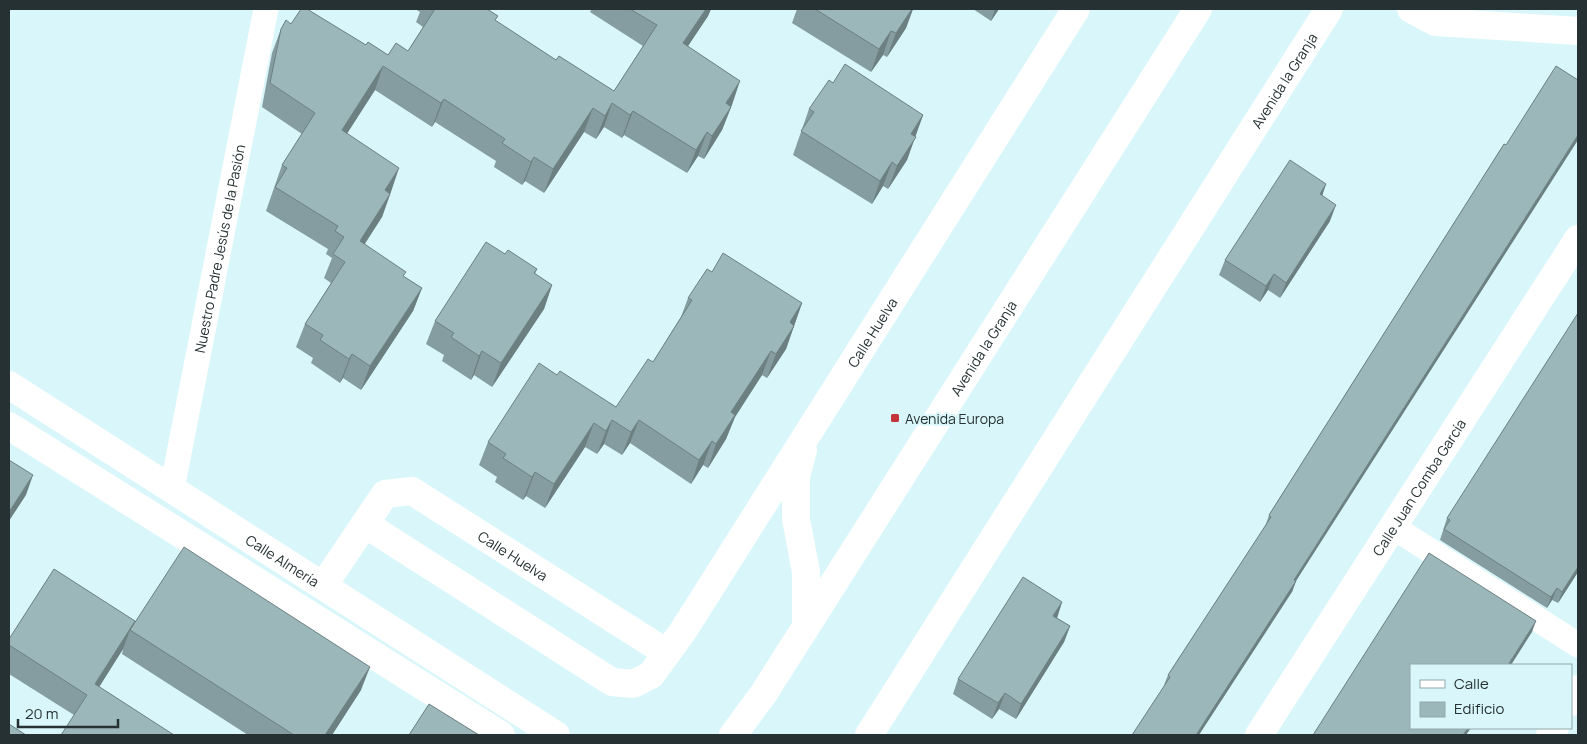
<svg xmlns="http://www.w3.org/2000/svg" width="1587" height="744" font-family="Manrope,sans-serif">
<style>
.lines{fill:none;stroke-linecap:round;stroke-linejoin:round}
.pedestrian{stroke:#fff;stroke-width:25}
.minor{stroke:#fff;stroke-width:28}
.tertiary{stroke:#fff;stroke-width:28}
.primary{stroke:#fff;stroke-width:28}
.wall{fill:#859da0}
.shaded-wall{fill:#6c8082}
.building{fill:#9bb7ba;stroke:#6c8082}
.poi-dot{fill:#c33439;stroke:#d9f7fa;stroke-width:2}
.labels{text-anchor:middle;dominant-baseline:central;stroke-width:4;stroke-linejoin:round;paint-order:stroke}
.street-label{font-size:14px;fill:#253132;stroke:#d9f7fa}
.poi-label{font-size:14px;fill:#253132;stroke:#d9f7fa;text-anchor:start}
</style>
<rect width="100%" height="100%" fill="#d9f7fa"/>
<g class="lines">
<g class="pedestrian">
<path id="s1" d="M172 489 266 9"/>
<polyline points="1393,527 1578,645"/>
</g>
<g class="minor">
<path id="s2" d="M9 385 556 735"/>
<polyline points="9,426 501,735"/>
<polyline points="803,450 796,476 796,519 806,572 806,627"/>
<polyline points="365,524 612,682 633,684 651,675 667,653"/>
<path id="s3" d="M323 586 385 494 412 491 667 653 683 631 1076 9"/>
<polyline points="1571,702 1578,689"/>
<path id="s4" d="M1259 735 1578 239"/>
<polyline points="1550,735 1555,728"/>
</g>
<polyline class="tertiary" points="1411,9 1435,22 1578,31"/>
<g class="primary">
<path id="s5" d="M733 735 764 693 1198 9"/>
<path id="s6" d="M869 735 1329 9"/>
</g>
</g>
<g class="wall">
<polygon points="415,9 487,9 496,21 556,60 614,91 643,46 590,12 592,9 711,9 708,16 688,46 732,105 722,130 704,159 698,156 687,173 624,135 622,138 604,127 596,139 584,132 544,193 525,181 522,185 494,167 496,161 435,122 432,127 375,90 347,133 391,192 382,217 365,244 404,277 422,288 413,311 361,390 343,378 340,383 311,363 313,358 296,347 305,324 331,283 324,278 332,258 326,254 328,249 266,211 282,165 302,134 262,107 272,53 281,29 291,24 366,45 388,55 408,51 423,27 416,22 420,12"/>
<polygon points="797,9 913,9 906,28 887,57 883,55 871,72 792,23"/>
<polygon points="973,9 999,9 991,21"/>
<polygon points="833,83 923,115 907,160 888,189 883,186 872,204 793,155 809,109"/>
<polygon points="1504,144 1296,581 1292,592 1164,685 1168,675 1265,527 1269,515"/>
<polygon points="1326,184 1322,196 1330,221 1280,298 1268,290 1260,302 1219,275 1225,260"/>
<polygon points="505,254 537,269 535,274 552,285 544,309 492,387 474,375 471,380 442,361 444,355 426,344 435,321"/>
<polygon points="712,272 802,303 786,349 767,378 762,375 735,417 726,439 708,468 703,465 691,484 630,443 622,455 604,444 597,454 585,447 545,508 526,496 523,500 495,482 497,477 479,465 488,442 557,375 616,407 653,362 681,317 688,298"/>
<polygon points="1447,518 1578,572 1558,603 1552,600 1547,608 1440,540"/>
<polygon points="1062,602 1057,618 1070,626 1064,642 1016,719 999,709 992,719 953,694 958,679"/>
<polygon points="133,626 361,690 332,735 248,735 122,654 123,649 99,687 74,715 9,674 9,639"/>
</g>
<g class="shaded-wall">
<polygon points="706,9 711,9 708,16 674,67 683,43"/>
<polygon points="908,9 913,9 906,28 887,57 896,33"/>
<polygon points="995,9 999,9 991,21"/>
<polygon points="891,31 883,55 871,72 879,49"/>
<polygon points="383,66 375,90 334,154 342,130"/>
<polygon points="740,81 732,105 717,127 726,103"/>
<polygon points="444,99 435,122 432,127 441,103"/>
<polygon points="612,103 604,127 596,139 605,116"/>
<polygon points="731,107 722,130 704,159 712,136"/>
<polygon points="593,108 584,132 544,193 553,169"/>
<polygon points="633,111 624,135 622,138 630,115"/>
<polygon points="923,115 907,160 888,189 897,166 911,134"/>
<polygon points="707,132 698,156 687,173 696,150"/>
<polygon points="1578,135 1578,140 1296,581 1292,592 1199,735 1196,735 1294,580"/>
<polygon points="534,157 525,181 522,185 531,162"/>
<polygon points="892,162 883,186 872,204 880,181"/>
<polygon points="399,168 391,192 376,214 385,190"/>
<polygon points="1326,184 1321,199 1320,194"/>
<polygon points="390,194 382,217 351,264 360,241"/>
<polygon points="1336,205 1330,221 1280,298 1286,283"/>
<polygon points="1274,274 1268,290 1260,302 1266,286"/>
<polygon points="552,285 544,309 492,387 501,363"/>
<polygon points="422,288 413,311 361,390 370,366"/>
<polygon points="802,303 786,349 767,378 776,354 790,322"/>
<polygon points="482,351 474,375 471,380 479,356"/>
<polygon points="771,351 762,375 735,417 726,439 708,468 716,444 731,412"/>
<polygon points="352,354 343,378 340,383 349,359"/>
<polygon points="612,420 604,444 597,454 606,431"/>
<polygon points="639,420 630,443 622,455 631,432"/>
<polygon points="594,423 585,447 545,508 554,484"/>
<polygon points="712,441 703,465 691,484 699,460"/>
<polygon points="535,472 526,496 523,500 532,477"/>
<polygon points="33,475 26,495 9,521 9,512"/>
<polygon points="1578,567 1578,572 1558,603 1562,592"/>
<polygon points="1557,588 1552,600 1547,608 1551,597"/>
<polygon points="1062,602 1057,618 1053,616"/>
<polygon points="135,621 131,631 130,630 123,649 86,708 95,684"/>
<polygon points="1536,621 1532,632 1511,665 1508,665"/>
<polygon points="1070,626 1064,642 1016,719 1021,704"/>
<polygon points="370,667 361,690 332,735 325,735"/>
<polygon points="1005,693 999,709 992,719 998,703"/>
<polygon points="1468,728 1471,728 1466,735 1463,735"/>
</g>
<g class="building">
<polygon points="301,9 307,9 366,45 368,42 388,55 396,43 408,51 435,9 487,9 498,16 495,20 556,60 559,56 614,91 657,25 630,9 706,9 683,43 740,81 726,103 731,107 712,136 707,132 696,150 633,111 630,115 612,103 605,116 593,108 553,169 534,157 531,162 502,143 505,139 444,99 441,103 383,66 342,130 399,168 385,190 390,194 360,241 406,272 403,276 422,288 370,366 352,354 349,359 320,340 323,335 305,324 345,262 333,254 344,237 335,231 338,226 275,187 287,168 282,165 315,113 270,83 281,29 286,20 291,24"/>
<polygon points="815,9 912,9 896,33 891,31 879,49"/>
<polygon points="845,64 923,115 911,134 916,137 897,166 892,162 880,181 801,131 814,112 809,109 829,80 833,83"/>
<polygon points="1556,66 1578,80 1578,135 1294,580 1296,581 1196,735 1132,735 1170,677 1168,675 1271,517 1269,515 1504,144 1506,145"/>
<polygon points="1290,160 1326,184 1320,194 1336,205 1286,283 1274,274 1266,286 1225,260"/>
<polygon points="486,242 505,254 508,250 537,269 534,273 552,285 501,363 482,351 479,356 451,337 454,333 435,321"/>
<polygon points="723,253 802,303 790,322 794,326 776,354 771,351 731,412 735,415 716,444 712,441 699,460 639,420 631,432 612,420 606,431 594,423 554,484 535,472 532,477 503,458 506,454 488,442 539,363 557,375 560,371 616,407 648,359 653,362 692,300 688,298 707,269 712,272"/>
<polygon points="1578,313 1578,567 1562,592 1557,588 1551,597 1444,529 1450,520 1447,518"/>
<polygon points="9,460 33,475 9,512"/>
<polygon points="184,547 370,667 325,735 294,735 130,630"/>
<polygon points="1429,553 1536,621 1508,665 1411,665 1411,728 1468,728 1463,735 1313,735"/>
<polygon points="54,569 135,621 95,684 174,735 61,735 87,695 9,645 9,639"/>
<polygon points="1023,577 1062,602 1053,616 1070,626 1021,704 1005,693 998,703 958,679"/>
<polygon points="429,704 479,735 409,735"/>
<polygon points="9,724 26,735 9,735"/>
</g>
<rect class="poi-dot" x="890" y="413" width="10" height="10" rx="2.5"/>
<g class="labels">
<g class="street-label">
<text stroke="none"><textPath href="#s6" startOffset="775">Avenida la Granja</textPath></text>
<text stroke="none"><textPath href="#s1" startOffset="245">Nuestro Padre Jesús de la Pasión</textPath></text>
<text stroke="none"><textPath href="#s3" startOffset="821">Calle Huelva</textPath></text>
<text stroke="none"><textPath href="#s5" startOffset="461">Avenida la Granja</textPath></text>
<text stroke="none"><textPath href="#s4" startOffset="295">Calle Juan Comba García</textPath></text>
<text stroke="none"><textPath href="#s3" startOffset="258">Calle Huelva</textPath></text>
<text stroke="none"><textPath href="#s2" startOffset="325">Calle Almería</textPath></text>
</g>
<g class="poi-label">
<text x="905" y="418">Avenida Europa</text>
</g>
</g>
<rect width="1587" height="744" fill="none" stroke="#253132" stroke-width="20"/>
<rect x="1410" y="664" width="162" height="65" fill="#d9f7fa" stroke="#91a8aa"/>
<rect x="1420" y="680" width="25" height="8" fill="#ffffff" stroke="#91a8aa"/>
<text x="1454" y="689" font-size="15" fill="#253132">Calle</text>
<rect x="1420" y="702" width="25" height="15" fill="#9bb7ba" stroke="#91a8aa"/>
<text x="1454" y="714" font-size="15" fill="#253132">Edificio</text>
<path d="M18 719v8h100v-8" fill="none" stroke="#253132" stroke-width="2.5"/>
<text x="25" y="719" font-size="15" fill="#253132" stroke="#d9f7fa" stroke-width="4" paint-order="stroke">20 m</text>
</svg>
